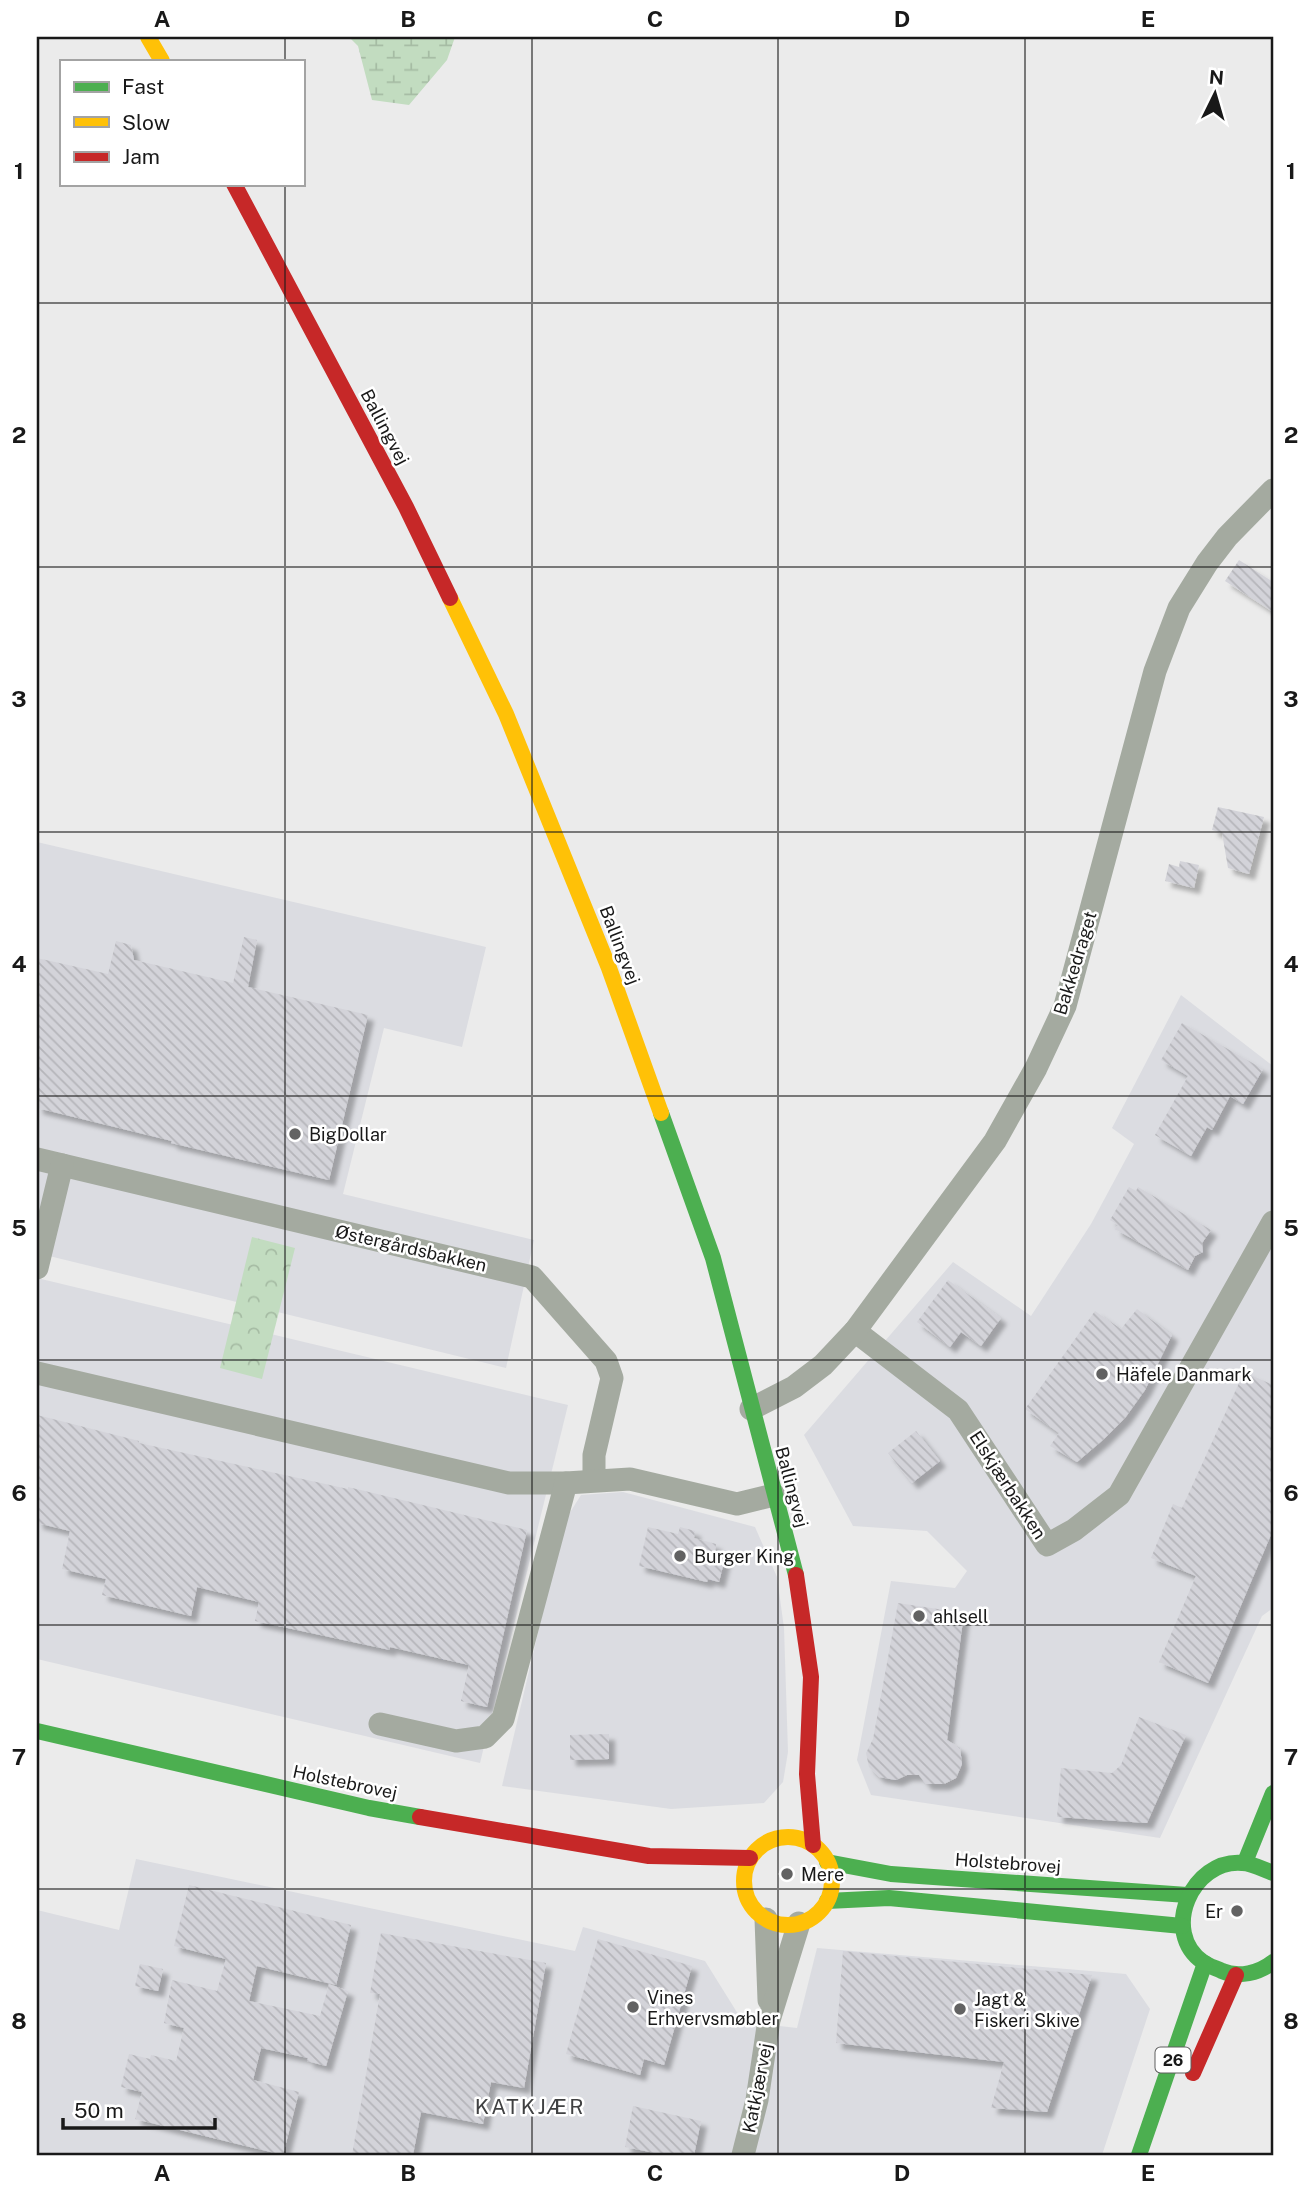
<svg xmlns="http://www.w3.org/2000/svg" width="1310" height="2192" font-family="'Public Sans',sans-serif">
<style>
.built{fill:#dbdce1}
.wetland{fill:url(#wetland-marsh)}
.park{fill:url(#park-crowns)}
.building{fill:url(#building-back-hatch);filter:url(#shadow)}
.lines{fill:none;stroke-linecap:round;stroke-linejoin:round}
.street{stroke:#a4aaa0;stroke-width:23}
.fast{stroke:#4caf50;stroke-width:16}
.slow{stroke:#ffc107;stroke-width:16}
.jam{stroke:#c62828;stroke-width:16}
.grid{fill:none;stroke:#191919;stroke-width:2;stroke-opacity:0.55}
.poi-dot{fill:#626262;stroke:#fff;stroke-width:2.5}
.labels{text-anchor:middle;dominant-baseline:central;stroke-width:5;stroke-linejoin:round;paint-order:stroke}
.shield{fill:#fff;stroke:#5e5e5e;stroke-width:2}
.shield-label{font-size:16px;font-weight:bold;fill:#191919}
.street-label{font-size:18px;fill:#191919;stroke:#fff}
.poi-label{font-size:18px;fill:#191919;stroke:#fff;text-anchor:start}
.quarter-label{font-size:21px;letter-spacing:2px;fill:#404142;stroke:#fff}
.neatline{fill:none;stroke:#191919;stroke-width:2.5}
.grid-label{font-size:23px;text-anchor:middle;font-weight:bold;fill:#191919}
</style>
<defs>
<pattern id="wetland-marsh" width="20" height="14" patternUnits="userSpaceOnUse" patternTransform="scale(1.75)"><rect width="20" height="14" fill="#c2dcc0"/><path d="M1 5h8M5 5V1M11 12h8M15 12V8" fill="none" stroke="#a6bca4"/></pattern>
<pattern id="park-crowns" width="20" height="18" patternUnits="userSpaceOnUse" patternTransform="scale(1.75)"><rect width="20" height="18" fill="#c2dcc0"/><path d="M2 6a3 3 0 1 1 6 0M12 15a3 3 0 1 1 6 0" fill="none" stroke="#a6bca4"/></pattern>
<pattern id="building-back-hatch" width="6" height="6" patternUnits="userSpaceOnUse" patternTransform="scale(1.75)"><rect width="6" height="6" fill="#d3d3d9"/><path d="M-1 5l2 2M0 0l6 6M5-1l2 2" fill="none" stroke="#b5b5ba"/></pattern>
<filter id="shadow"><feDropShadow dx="6" dy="6" stdDeviation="2" flood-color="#0004"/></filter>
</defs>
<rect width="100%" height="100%" fill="#ebebeb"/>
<g class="built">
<polygon points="37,842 486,947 462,1047 384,1028 343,1194 534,1240 506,1368 37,1253"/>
<polygon points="1181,995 1273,1066 1273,1608 1262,1616 1160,1838 871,1795 857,1760 891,1581 955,1588 967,1571 927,1531 853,1526 804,1435 953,1262 1031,1316 1091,1224 1134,1144 1112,1128"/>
<polygon points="37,1278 568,1405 480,1763 37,1659"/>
<polygon points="623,1492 755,1527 777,1577 784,1628 788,1752 783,1782 764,1803 671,1809 502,1786 564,1522 581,1495"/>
<polygon points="136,1859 575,1951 583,1927 705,1961 743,2022 797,2028 817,1948 1126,1974 1150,2009 1102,2155 37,2155 37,1910 119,1930"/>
</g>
<polygon class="wetland" points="349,37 455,37 447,60 409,105 372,100 358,46"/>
<polygon class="park" points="252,1237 295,1248 262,1379 220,1368"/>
<g class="building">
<polygon points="1239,560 1273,582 1273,612 1225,581"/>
<polygon points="1218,807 1264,817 1249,874 1228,868 1222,833 1212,830"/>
<polygon points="1180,861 1199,865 1194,888 1165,881 1169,864 1179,867"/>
<polygon points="244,937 257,940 248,987 368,1015 329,1180 171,1143 172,1141 37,1108 37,958 108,974 116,941 131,945 134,960 233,983"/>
<polygon points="1182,1023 1263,1069 1243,1104 1230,1096 1212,1130 1207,1127 1191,1156 1155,1135 1188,1076 1161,1060"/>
<polygon points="1129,1187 1136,1191 1138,1187 1211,1230 1202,1243 1203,1252 1195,1256 1188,1270 1115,1229 1118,1225 1110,1220"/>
<polygon points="948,1280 1001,1318 981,1346 961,1332 950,1347 917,1322"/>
<polygon points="1137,1309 1172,1335 1145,1390 1125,1418 1104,1439 1077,1462 1050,1446 1059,1433 1025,1409 1095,1311 1121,1329"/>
<polygon points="1244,1372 1273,1385 1273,1530 1208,1683 1159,1662 1196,1576 1151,1558 1173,1504 1182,1508"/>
<polygon points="37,1415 139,1441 139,1443 348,1489 348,1487 527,1530 487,1707 461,1701 469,1665 390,1647 390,1650 255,1621 259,1602 197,1587 191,1616 102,1595 106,1579 62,1569 70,1531 37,1523"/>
<polygon points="916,1431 940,1461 912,1483 888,1453"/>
<polygon points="648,1527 678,1534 680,1527 695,1531 694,1538 716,1544 715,1551 726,1554 719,1582 708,1579 707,1582 639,1566"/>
<polygon points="898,1603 964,1613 947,1740 960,1748 962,1764 956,1778 944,1784 926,1784 919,1775 907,1775 896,1780 879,1777 869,1767 866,1753 873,1739"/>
<polygon points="1139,1717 1186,1735 1147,1823 1057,1817 1061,1768 1112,1773 1121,1765"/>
<polygon points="609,1734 609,1759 570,1760 570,1735"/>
<polygon points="189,1885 351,1925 336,1985 257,1966 249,2001 320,2016 329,1984 348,1991 326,2066 307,2061 308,2058 261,2048 253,2080 299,2092 283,2155 135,2119 142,2092 121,2087 129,2054 150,2059 151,2055 176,2061 184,2028 164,2023 172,1980 217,1991 226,1959 174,1946"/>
<polygon points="381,1933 546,1963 524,2088 491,2082 483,2124 421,2112 413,2155 352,2155 380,1994 370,1993"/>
<polygon points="598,1939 692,1966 664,2065 644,2059 640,2075 566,2054"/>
<polygon points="843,1951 1092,1975 1047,2112 991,2108 1004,2062 836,2043"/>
<polygon points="140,1964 163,1969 158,1991 135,1986"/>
<polygon points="633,2106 701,2121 694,2155 665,2155 625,2147"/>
</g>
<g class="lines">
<g class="street">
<polyline points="37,1159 532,1277 606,1361 612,1378 594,1455 594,1480"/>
<polyline points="37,1268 62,1165"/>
<polyline points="855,1331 958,1410 1047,1545 1074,1530 1119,1495 1273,1222"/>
<polyline points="37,1373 509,1483 566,1483"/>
<polyline points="751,1409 794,1387 823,1365 855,1331 995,1141 1036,1068 1065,1006 1155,671 1179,608 1207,563 1227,537 1273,490"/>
<polyline points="380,1724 456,1741 485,1737 503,1719 566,1483 630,1479 737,1504 774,1495"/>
<polyline points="766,1919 769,2000"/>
<polyline points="743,2155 757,2100 769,2020 799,1923"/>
</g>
<g class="fast">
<polyline points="661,1113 713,1258 796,1575"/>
<polyline points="37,1731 369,1808 420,1817"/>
<polyline points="827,1862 891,1874 1187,1895"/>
<polyline points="1245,1862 1273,1793"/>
<path d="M1273 1873C1264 1870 1252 1863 1242 1863 1192 1859 1160 1932 1203 1962 1208 1966 1216 1968 1222 1971 1239 1978 1259 1973 1273 1962"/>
<polyline points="827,1901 889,1898 1182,1926"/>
<polyline points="1139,2155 1205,1963"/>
</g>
<g class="slow">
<polyline points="148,37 162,61"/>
<polyline points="450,598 506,714 609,968 661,1113"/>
<circle cx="788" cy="1881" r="44"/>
</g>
<g class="jam">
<polyline points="234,184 406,507 450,598"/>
<polyline points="796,1575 811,1677 807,1774 813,1845"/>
<polyline points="420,1817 649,1856 750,1858"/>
<polyline points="1193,2073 1236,1975"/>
</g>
</g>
<path class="grid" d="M285 37V61M532 37V2155M778 37V2155M1025 37V2155M285 184V2155M37 303H1273M37 567H1273M37 832H1273M37 1096H1273M37 1360H1273M37 1625H1273M37 1889H1273"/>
<g class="poi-dot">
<circle cx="295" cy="1134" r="7"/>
<circle cx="1102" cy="1374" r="7"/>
<circle cx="680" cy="1556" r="7"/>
<circle cx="919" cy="1616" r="7"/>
<circle cx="787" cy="1874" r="7"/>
<circle cx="1237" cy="1911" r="7"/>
<circle cx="633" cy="2007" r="7"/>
<circle cx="960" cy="2009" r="7"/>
</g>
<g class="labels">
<rect class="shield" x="1155.5" y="2047.5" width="35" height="25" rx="5"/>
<g class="shield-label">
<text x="1173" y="2060">26</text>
</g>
<g class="street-label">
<text transform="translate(385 427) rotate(62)">Ballingvej</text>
<text transform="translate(620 945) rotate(69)">Ballingvej</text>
<text transform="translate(1075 963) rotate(-73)">Bakkedraget</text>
<text transform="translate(411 1248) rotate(13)">Østergårdsbakken</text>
<text transform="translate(1008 1485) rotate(57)">Elskjærbakken</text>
<text transform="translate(792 1487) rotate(75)">Ballingvej</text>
<text transform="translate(345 1782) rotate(12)">Holstebrovej</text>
<text transform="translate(1008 1863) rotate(4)">Holstebrovej</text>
<text transform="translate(757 2088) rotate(-79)">Katkjærvej</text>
</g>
<g class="poi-label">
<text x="309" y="1134">BigDollar</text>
<text x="1116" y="1374">Häfele Danmark</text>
<text x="694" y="1556">Burger King</text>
<text x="933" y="1616">ahlsell</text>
<text x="801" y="1874">Mere</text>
<text x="1223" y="1911" text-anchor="end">Er</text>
<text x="647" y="1997">Vines<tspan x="647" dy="21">Erhvervsmøbler</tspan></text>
<text x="974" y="1999">Jagt &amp;<tspan x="974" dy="21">Fiskeri Skive</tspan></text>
</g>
<g class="quarter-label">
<text x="530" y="2106">KATKJÆR</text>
</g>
</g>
<rect width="1310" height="2192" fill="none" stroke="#ffffff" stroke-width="77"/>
<rect x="60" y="60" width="245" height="126" fill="#ffffff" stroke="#a3a3a3" stroke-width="2"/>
<rect x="74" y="82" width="35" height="10" fill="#4caf50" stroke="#a3a3a3" stroke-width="2"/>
<text x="122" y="94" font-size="21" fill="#191919">Fast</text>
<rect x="74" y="117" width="35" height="10" fill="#ffc107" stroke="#a3a3a3" stroke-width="2"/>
<text x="122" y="130" font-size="21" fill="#191919">Slow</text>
<rect x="74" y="152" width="35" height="10" fill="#c62828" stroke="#a3a3a3" stroke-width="2"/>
<text x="122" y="164" font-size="21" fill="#191919">Jam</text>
<g transform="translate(1215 94) rotate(5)" stroke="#ffffff" stroke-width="5" paint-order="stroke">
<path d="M0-5L12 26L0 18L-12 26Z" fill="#191919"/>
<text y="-10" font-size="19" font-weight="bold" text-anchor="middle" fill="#191919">N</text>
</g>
<path d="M63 2118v10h152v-10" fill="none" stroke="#191919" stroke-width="3.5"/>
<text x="74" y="2118" font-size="21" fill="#191919" stroke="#ffffff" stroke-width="5" paint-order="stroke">50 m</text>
<rect x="38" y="38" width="1234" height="2116" class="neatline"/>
<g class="grid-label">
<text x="162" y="27">A</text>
<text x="408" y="27">B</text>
<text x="655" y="27">C</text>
<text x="902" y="27">D</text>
<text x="1148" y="27">E</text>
<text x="19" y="179">1</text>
<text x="1291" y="179">1</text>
<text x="19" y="443">2</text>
<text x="1291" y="443">2</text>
<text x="19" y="707">3</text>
<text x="1291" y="707">3</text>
<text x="19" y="972">4</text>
<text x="1291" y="972">4</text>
<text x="19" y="1236">5</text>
<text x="1291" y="1236">5</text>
<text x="19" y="1501">6</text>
<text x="1291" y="1501">6</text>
<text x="19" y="1765">7</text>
<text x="1291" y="1765">7</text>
<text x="19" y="2029">8</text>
<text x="1291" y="2029">8</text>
<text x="162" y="2181">A</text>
<text x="408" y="2181">B</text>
<text x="655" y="2181">C</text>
<text x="902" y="2181">D</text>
<text x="1148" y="2181">E</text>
</g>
</svg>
